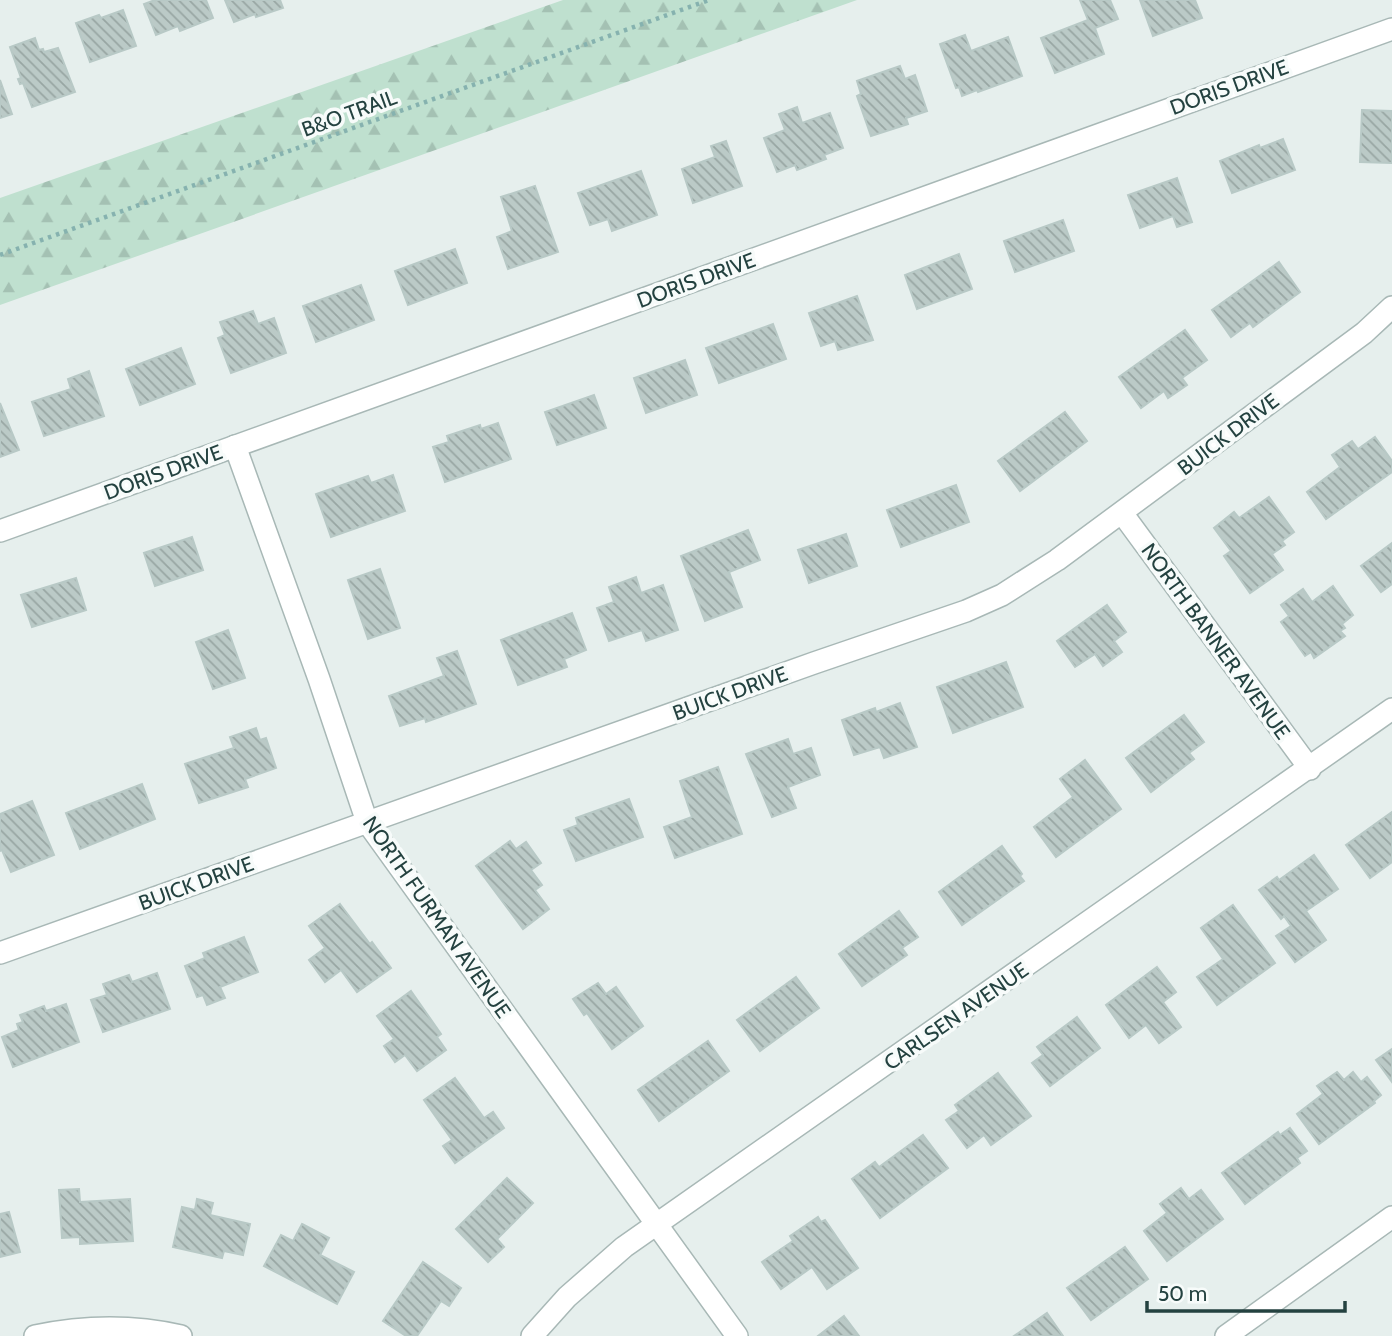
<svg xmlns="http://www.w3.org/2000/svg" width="1392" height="1336" font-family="Cabin,sans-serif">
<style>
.forest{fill:url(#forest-firs)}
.building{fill:url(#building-back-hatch);stroke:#b8c9c6;stroke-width:2}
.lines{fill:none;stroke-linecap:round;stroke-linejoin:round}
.minor-casing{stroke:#a8b8b6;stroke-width:24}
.path{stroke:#86b2af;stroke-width:4.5;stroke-dasharray:3.5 5;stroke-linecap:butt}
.minor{stroke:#fff;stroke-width:21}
.labels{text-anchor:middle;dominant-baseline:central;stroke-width:7;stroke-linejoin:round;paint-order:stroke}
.street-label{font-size:21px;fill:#244240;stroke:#f7fbfa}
</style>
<defs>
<pattern id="forest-firs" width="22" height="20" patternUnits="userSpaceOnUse" patternTransform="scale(1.75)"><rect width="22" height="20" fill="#bfe0cf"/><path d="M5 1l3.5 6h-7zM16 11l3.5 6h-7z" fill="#a4c1b3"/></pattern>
<pattern id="building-back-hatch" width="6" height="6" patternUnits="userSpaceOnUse" patternTransform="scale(1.75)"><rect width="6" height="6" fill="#bbcac7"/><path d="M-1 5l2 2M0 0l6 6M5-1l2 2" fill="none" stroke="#98a6a3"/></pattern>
</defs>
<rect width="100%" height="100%" fill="#e6efed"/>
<polygon class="forest" points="563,0 857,0 0,305 0,198"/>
<g class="building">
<polygon points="155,0 206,0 213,18 180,31 178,26 156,35 144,4"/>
<polygon points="225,0 280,0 283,8 256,17 255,14 234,22"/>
<polygon points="1080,0 1110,0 1118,19 1095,28 1104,54 1055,73 1041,38 1088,20"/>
<polygon points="1140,0 1195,0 1202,18 1153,36"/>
<polygon points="123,10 136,46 90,62 76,23 99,15 101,18"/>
<polygon points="965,35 971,51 1008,37 1022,76 978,92 977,90 962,96 959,87 956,88 940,44"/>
<polygon points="35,38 39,50 43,49 44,52 58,48 75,92 32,107 23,83 20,84 18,79 21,78 10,47"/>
<polygon points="900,66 905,79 915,75 927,111 906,118 908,124 871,136 857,96 861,94 857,81"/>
<polygon points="0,80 12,114 0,118"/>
<polygon points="797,107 802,123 830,113 843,148 824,155 826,159 797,170 795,165 777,172 764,138 785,130 779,114"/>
<polygon points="1362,110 1392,111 1392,163 1360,162"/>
<polygon points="1283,139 1295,170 1232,193 1220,161 1259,145 1260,148"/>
<polygon points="726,141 742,186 693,203 682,169 715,157 711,146"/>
<polygon points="641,171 657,215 612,231 608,219 590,225 578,193"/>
<polygon points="1177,178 1192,222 1177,227 1173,216 1140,228 1128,195"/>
<polygon points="535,186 558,252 508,269 497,237 512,231 501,197"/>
<polygon points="1063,220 1074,251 1015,272 1004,241"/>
<polygon points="455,249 467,283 408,305 395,271"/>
<polygon points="959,254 972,289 917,309 905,275"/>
<polygon points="1279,262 1300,292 1253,327 1250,323 1231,337 1212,310"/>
<polygon points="361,285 374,320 316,342 303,306"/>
<polygon points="857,296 873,340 838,350 835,341 821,346 809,313"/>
<polygon points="253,311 258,324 274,318 286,353 231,373 218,338 225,335 220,322"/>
<polygon points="773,324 786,359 719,383 706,348"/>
<polygon points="1185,330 1207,360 1182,378 1187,385 1168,398 1164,391 1141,408 1119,377"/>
<polygon points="181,348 195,384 140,405 126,369"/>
<polygon points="685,360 697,395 646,413 634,378"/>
<polygon points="89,371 104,416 44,436 32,402 71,389 68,379"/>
<polygon points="594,395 606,428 557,445 545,412"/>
<polygon points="0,403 19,450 0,457"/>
<polygon points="1065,412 1087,441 1020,491 998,461"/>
<polygon points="498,423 511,459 445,482 433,447 449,442 447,436 480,425 481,429"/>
<polygon points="1375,437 1392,461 1392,472 1326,519 1307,492 1340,467 1332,455 1352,441 1358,449"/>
<polygon points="393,475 405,511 331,537 316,494 368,476 371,483"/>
<polygon points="956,485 969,522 901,547 887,510"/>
<polygon points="1269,497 1294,532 1282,541 1285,545 1272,554 1283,570 1250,593 1224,556 1231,551 1214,528 1234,512 1239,518"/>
<polygon points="748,530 760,560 729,572 742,607 705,621 681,556"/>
<polygon points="846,534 857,566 809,583 798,550"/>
<polygon points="192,537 203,570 155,586 144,553"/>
<polygon points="1392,543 1392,584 1381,592 1361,566"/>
<polygon points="380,569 400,628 368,639 348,580"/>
<polygon points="636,577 641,593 663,585 678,630 646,641 642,630 609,641 597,608 614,602 609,587"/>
<polygon points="76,578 86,610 32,627 21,595"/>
<polygon points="1333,586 1353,615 1342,624 1345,628 1340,631 1345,636 1314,658 1311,652 1305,656 1281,622 1289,616 1281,605 1303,589 1312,602"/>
<polygon points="1107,605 1126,632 1114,641 1122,652 1103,666 1095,654 1075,667 1057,641"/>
<polygon points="572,613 586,650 564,659 567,667 518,685 501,640"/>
<polygon points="228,630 245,678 213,689 196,642"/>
<polygon points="457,651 476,704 426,722 425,718 400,726 389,696 444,676 437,658"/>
<polygon points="1006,662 1023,707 953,733 937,687"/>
<polygon points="900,703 917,747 884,758 880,747 854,755 842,720 875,708 876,712"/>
<polygon points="1184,715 1204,742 1189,753 1194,759 1151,792 1126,758"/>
<polygon points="256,728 260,740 266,738 276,768 245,779 248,787 199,803 185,764 234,748 230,737"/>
<polygon points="788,739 793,754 811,748 820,775 788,787 796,808 772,817 746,754"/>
<polygon points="1085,760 1121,809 1056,857 1034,827 1073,797 1060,779"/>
<polygon points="718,767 742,834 675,858 664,827 692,817 680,781"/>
<polygon points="142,784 155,819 80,849 66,813"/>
<polygon points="629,799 643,837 576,861 564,830 578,825 576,818"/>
<polygon points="32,801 54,855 11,872 2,850 0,851 0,814"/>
<polygon points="1392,812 1392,862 1370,878 1346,845"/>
<polygon points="510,841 516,849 526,842 541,863 531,870 542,885 535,890 549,909 523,929 476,866"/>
<polygon points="1002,846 1022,874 1020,876 1024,881 962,925 939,892"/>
<polygon points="1314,855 1338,889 1306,911 1326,940 1295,962 1276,936 1291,926 1284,916 1281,919 1259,890 1277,877 1279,880"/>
<polygon points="340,904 370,944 372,942 391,968 357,992 341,970 325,982 309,960 325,948 309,926"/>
<polygon points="1233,905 1275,963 1217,1005 1197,977 1223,959 1201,928"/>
<polygon points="899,911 918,937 902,948 907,955 862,986 839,954"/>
<polygon points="244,937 258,972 220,987 225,998 207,1005 203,995 197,997 185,966 205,958 203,953"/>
<polygon points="1157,967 1176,992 1163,1002 1181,1027 1159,1043 1146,1025 1129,1038 1106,1005"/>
<polygon points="157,973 170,1009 103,1032 91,1000 107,995 103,984 129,975 132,982"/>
<polygon points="796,977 819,1008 760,1051 737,1020"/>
<polygon points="598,983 606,994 616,987 643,1026 612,1049 587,1013 584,1015 573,999"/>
<polygon points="411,991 441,1034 437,1037 446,1050 417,1071 405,1055 395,1062 384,1046 394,1039 377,1016"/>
<polygon points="66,1004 79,1042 13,1067 2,1037 19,1030 17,1024 23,1022 20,1015 44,1006 46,1011"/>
<polygon points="1077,1017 1100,1048 1050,1086 1032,1063 1043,1055 1037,1047"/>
<polygon points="708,1041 729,1071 659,1121 638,1090"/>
<polygon points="1392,1049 1392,1082 1376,1060"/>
<polygon points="1337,1072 1344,1080 1353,1072 1361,1082 1367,1077 1381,1095 1374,1101 1375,1103 1319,1144 1297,1114 1323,1094 1317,1086"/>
<polygon points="998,1073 1031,1116 991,1145 984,1135 967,1148 946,1120 959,1111 955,1105"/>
<polygon points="455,1078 484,1118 493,1112 504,1128 455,1163 443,1146 452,1140 424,1100"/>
<polygon points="1290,1128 1307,1151 1297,1158 1300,1163 1245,1204 1222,1173 1278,1132 1280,1135"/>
<polygon points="923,1135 948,1168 880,1218 852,1179 875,1162 879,1167"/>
<polygon points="507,1178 533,1203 497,1239 504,1247 488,1262 456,1229"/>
<polygon points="1181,1188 1189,1199 1201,1190 1223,1219 1167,1261 1144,1231 1167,1213 1160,1204"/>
<polygon points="79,1189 80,1202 130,1199 133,1241 80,1244 80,1237 62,1238 59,1190"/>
<polygon points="197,1199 213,1203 210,1215 250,1224 243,1255 224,1251 222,1258 173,1247 182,1207 195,1210"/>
<polygon points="9,1212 20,1252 0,1257 0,1214"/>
<polygon points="818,1217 821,1222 825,1220 858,1268 827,1289 812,1267 781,1289 762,1262 793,1241 790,1236"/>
<polygon points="302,1224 329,1238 320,1255 354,1272 337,1304 264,1266 281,1235 293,1241"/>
<polygon points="1125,1247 1148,1279 1091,1320 1067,1288"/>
<polygon points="423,1262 461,1288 449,1306 441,1301 417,1336 406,1336 383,1321"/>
<polygon points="1047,1313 1063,1336 1014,1336"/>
<polygon points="844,1316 859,1336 818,1336"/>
</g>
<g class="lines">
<g class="minor-casing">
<g id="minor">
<polyline points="235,446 319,679 367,822 737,1336"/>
<polyline points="1122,513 1310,769"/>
<polyline points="0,531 1392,29"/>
<polyline points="0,953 814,663 966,611 1002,595 1057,560 1364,333 1392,307"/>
<path d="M35 1336C83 1326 133 1325 181 1336"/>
<polyline points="532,1336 567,1297 624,1247 1392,709"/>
<polyline points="1226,1336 1392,1217"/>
</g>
</g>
<polyline class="path" points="0,255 709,0"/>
<use href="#minor" class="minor"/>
</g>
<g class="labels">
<g class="street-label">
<text transform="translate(1229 87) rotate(-20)">DORIS DRIVE</text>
<text transform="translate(349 113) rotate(-20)">B&amp;O TRAIL</text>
<text transform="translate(696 280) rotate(-20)">DORIS DRIVE</text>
<text transform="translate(1228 434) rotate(-37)">BUICK DRIVE</text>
<text transform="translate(163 472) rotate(-20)">DORIS DRIVE</text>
<text transform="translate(1216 641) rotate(54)">NORTH BANNER AVENUE</text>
<text transform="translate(730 693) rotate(-20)">BUICK DRIVE</text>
<text transform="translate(196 883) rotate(-20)">BUICK DRIVE</text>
<text transform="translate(437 917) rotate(55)">NORTH FURMAN AVENUE</text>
<text transform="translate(956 1016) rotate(-35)">CARLSEN AVENUE</text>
</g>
</g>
<path d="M1147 1301v10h198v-10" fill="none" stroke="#244240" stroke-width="3.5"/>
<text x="1158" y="1301" font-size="21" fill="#244240" stroke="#f7fbfa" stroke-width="5" paint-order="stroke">50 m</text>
</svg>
